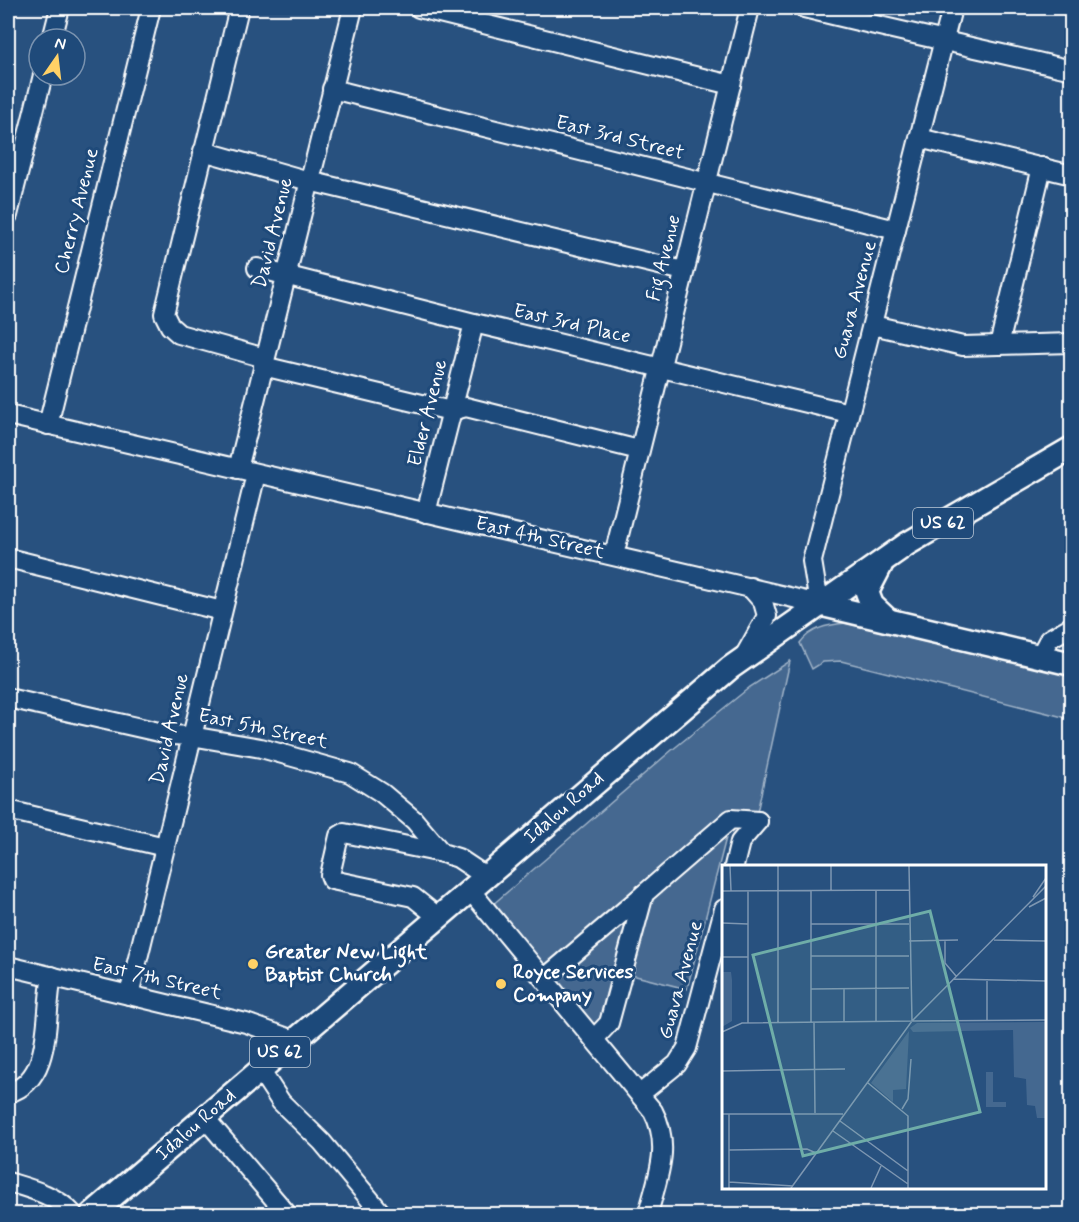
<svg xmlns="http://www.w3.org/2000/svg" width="1079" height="1222" font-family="Mynerve,sans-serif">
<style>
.green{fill:#446890;stroke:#a2b4c8;stroke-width:1.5}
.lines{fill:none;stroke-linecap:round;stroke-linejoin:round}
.minor-casing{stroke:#fff;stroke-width:22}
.major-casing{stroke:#fff;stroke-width:27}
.minor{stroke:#1f4a7a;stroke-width:18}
.major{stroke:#1f4a7a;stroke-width:22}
.poi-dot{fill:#ffd166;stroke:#1f4a7a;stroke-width:2}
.labels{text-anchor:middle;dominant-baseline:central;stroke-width:6;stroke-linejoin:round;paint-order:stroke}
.shield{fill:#1f4a7a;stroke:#bcc9d7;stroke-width:1.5}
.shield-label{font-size:18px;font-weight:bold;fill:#fff}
.street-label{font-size:20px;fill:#fff;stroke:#1f4a7a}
.poi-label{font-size:20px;font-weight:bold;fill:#fff;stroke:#1f4a7a;text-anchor:start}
.inset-road{fill:none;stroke:#7e97b2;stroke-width:1.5}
.view{fill:#6fada8;fill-opacity:0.15;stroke:#6fada8;stroke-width:3}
.inset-edge{fill:none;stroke:#fff;stroke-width:3}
</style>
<rect width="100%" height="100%" fill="#28517f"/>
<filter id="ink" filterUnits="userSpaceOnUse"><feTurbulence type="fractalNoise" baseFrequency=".0167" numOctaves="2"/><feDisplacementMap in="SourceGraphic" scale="12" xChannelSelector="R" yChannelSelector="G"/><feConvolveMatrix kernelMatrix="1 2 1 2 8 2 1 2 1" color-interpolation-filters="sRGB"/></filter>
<g filter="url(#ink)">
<g class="green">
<path d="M845 623 1071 676V719L841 661 823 662 812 669 800 643C811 628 827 625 845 623Z"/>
<polygon points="790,661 756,817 728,830 687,989 612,970 594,1042 491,906 672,750 750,687"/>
</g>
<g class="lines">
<g class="minor-casing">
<g id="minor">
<polyline points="239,8 164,314 170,326 179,334 265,358"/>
<polyline points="419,8 731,85"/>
<path d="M804 8C893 30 982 49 1072 70"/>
<polyline points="52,39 60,8"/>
<polyline points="332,89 896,230"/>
<polyline points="919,138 1072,175"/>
<polyline points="203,151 309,181 684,271"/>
<polyline points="8,215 43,75"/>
<polyline points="257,268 474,323 849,413"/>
<polyline points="873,325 963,346 1072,343"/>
<polyline points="999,345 1042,167"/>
<polyline points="263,366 451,411 466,407 639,450"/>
<polyline points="8,415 819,604 812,561 952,8"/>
<polyline points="48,425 151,8"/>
<polyline points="238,469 353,8"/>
<polyline points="426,513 474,323"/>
<polyline points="614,555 750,8"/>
<polyline points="8,558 222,611"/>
<polyline points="745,655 767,616 763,602 750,587"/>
<polyline points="1040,656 1049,639 1072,626"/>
<polyline points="8,698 172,735 191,736 261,748 350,773 382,793 414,820 442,853 458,858 485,876"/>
<polyline points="8,810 165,847"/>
<polyline points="734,866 740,842 758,821"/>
<path d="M470 890 653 1111C672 1147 657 1178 648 1214"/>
<polyline points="438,917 413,897 332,880 330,875 339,836 344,833 442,853"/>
<polyline points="8,966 246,1023 294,1040"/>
<polyline points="544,979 644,894"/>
<polyline points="129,995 256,474"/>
<polyline points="594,1039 609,1023 644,894 731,819 758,821"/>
<polyline points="260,1070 281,1102 322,1142 382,1214"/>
<path d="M8 1093C54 1080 44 1014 52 976"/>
<polyline points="640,1094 677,1064 687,1048 724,909"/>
<polyline points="205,1118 287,1214"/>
<path d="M8 1182C31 1189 56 1195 73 1214"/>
</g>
</g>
<g class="major-casing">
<g id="major">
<polyline points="881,565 867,592 872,605 888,620"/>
<polyline points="819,604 1072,664"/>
<polyline points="92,1214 730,668 907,544 1072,448"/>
</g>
</g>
<use href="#minor" class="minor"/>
<use href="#major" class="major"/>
</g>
</g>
<g class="poi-dot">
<circle cx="253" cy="964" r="6"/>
<circle cx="501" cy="984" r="6"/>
</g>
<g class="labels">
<g class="shield">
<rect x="913" y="508" width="60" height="30" rx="4.5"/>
<rect x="250" y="1037" width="60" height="30" rx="4.5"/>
</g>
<g class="shield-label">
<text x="943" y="523">US 62</text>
<text x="280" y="1052">US 62</text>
</g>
<g class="street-label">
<text transform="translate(620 138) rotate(14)">East 3rd Street</text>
<text transform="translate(77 211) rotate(-76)">Cherry Avenue</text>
<text transform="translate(273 233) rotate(-76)">David Avenue</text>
<text transform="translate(664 258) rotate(-76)">Fig Avenue</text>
<text transform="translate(855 300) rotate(-75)">Guava Avenue</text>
<text transform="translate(572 324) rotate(13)">East 3rd Place</text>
<text transform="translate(428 413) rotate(-76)">Elder Avenue</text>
<text transform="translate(540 538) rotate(13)">East 4th Street</text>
<text transform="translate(170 729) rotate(-77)">David Avenue</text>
<text transform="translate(263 729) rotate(12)">East 5th Street</text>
<text transform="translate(564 808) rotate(-41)">Idalou Road</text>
<text transform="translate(157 979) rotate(13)">East 7th Street</text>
<text transform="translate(681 980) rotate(-75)">Guava Avenue</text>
<text transform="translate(196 1125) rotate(-41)">Idalou Road</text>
</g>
<g class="poi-label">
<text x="265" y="952">Greater New Light<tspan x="265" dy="23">Baptist Church</tspan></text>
<text x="513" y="972">Royce Services<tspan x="513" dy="23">Company</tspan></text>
</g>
</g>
<g transform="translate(722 865)">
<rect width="324" height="324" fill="#28517f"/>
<path d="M0 107H9L10 115V156L0 162ZM324 157V253H315L313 241 305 240 304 214 292 212 291 165 191 167 188 163 195 158ZM187 166 184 224 171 225V237L149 218ZM264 207H271V237H284V242H264Z" fill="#446890"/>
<path class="inset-road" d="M8 1 9 26M56 1V158M109 1V26M0 26 187 25M311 32 324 13M307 42 324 33M0 58 26 59M89 59H187M223 75V98L234 111M272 75 324 76M187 76 236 75M89 91H187M0 92H26M232 114 324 116M265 116V156M89 124 187 123M154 156V26M190 156 324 155M122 157V124M26 158V26M89 158V26M92 158 93 248M0 167 20 158 190 156 187 1M0 206 123 204M146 218 186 251V323M180 244 186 234 189 194M0 249H121M118 256 186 306M111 266 186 319M7 285 85 284 94 288M7 317 71 321M7 323V249M69 323 190 156 324 21M149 323 159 301"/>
<path class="view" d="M208 46 258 247 81 291 31 90Z"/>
<rect width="324" height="324" class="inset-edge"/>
</g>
<rect width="1079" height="1222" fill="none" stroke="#1f4a7a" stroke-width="30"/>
<rect x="15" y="15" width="1049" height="1192" fill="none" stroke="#fff" stroke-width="2" filter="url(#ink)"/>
<g transform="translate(57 57) rotate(14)"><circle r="28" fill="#1f4a7a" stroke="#7992af" stroke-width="1.5"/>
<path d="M0-4.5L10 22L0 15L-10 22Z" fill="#ffd166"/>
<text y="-9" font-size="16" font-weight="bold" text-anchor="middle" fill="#ffffff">N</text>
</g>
</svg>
